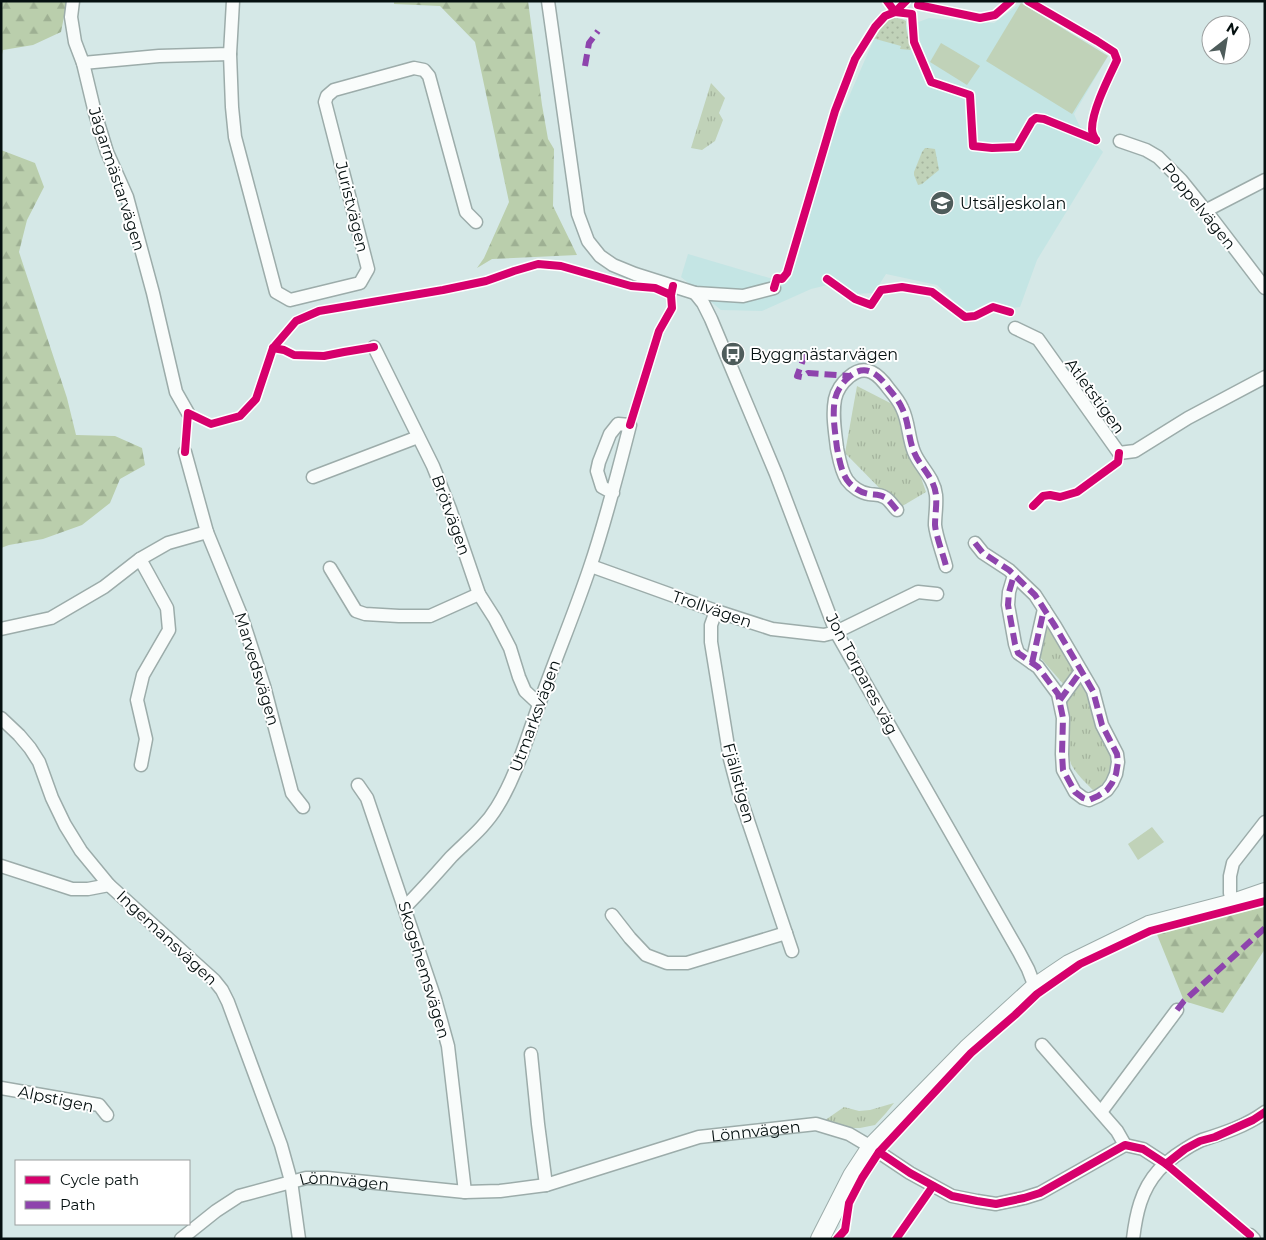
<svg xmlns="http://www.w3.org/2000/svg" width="1266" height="1240" font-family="Montserrat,sans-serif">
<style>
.built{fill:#c4e5e4}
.grass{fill:url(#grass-dots)}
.forest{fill:url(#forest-firs)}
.park{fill:url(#park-tufts)}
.pitch{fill:#c0d2b8}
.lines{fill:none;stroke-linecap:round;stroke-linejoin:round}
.street-casing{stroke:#9cacaa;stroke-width:15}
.secondary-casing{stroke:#9cacaa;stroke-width:20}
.street{stroke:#f9fcfb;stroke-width:12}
.secondary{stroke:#f9fcfb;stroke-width:18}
.quiet{stroke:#8e44ad;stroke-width:6;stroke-dasharray:12 6;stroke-linecap:butt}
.cycleway-casing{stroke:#fff;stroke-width:11}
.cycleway{stroke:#d6006c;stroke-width:8}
.labels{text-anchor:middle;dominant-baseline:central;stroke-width:4;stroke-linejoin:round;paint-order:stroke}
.street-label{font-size:16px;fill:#051010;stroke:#fff}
.poi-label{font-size:16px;fill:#051010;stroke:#fff;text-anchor:start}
</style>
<defs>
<pattern id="grass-dots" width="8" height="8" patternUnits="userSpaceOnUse" patternTransform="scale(1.25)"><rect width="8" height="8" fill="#c0d2b8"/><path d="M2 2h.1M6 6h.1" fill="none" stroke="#a4b39d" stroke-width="1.8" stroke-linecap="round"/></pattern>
<pattern id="forest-firs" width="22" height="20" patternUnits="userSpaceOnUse" patternTransform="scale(1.25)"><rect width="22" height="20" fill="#baceac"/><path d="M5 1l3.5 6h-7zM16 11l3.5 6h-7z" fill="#9eb093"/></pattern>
<pattern id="park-tufts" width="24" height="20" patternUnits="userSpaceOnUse" patternTransform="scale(1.25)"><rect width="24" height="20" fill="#c0d2b8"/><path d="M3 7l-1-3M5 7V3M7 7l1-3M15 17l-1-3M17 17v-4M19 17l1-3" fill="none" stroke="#a4b39d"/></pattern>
</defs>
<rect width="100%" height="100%" fill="#d5e8e7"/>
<polygon class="built" points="1021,3 1108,56 1074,114 1079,125 1103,152 1037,260 1020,307 968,315 937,285 886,274 874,293 855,294 840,282 811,289 762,311 721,310 681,277 688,254 783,282 790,277 834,131 874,39 929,18 994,23"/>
<g class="grass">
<path d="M894 18 902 19 906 21V28L911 49 910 50 900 49 901 46 872 38C878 26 881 22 894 18Z"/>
<polygon points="925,148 928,148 935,149 939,170 922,184 918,185 914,175 914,172 922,152"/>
</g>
<g class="forest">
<polygon points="1,1 67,1 61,32 33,45 3,50 1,59"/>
<polygon points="394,1 528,1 542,105 548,139 554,149 553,206 577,255 492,259 477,268 484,258 509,202 475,42 440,6 394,4"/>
<polygon points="1,150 35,163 44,187 27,220 19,252 67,398 76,435 115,436 142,448 145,465 120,479 110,503 82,525 43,539 9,545 1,548"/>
<polygon points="1265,905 1265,949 1223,1013 1184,1001 1156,932"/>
</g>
<g class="park">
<polygon points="711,83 725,98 719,113 723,120 715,141 702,150 691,148"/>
<polygon points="857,386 896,406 926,492 899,508 845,453"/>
<polygon points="1046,620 1077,669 1065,686 1038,655"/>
<path d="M1081 677 1115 763 1107 785 1094 791C1086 783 1076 774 1071 764 1067 752 1070 741 1069 729 1069 718 1067 708 1064 698Z"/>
<polygon points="894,1103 886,1113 875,1125 860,1128 843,1128 821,1123 844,1107 859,1111 870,1110"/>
</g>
<g class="pitch">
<polygon points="1021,3 1108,56 1072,114 986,61"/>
<polygon points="941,43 980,66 967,85 930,62"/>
<polygon points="1152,827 1164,842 1138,860 1128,844"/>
</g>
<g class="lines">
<g class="street-casing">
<g id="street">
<polyline points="73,1 71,17 75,42 83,63 95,113 107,152 127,197 153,293 176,392 188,413"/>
<polyline points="548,1 578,214 588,241 600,256 613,265 635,274 695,293 743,296 774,288"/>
<polyline points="230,54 232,107 235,137 276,292 290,300 360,283 368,269 325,102 327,96 334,90 414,68 424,70 429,76 466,212 476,222"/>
<polyline points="83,63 159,56 230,54 233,1"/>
<polyline points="1120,141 1146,150 1158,157 1181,180 1210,216 1265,288"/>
<polyline points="1205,211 1265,180"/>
<polyline points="695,293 703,303 711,319 776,474 836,632 1019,952 1028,969 1035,987"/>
<polyline points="1015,328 1038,339 1119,453 1135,451 1188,418 1265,377"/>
<polyline points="374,347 433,466 450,509 479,594 495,619 510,648 519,677 525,691 539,704"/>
<polyline points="185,452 207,532"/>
<polyline points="313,477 418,437"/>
<path d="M897 510C893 506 889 499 884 497 879 494 874 495 869 494 861 493 852 487 847 480 841 471 839 458 837 448 835 431 832 415 835 399 837 390 843 382 849 377 866 362 879 375 889 389 894 395 899 401 902 408 909 422 908 437 914 452 920 467 934 477 936 495 937 505 935 515 935 525 936 536 943 554 946 566"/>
<polyline points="975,543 983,553 1009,570 1035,595 1055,626 1093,691 1102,725 1117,754 1118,762 1116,774 1112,783 1107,790 1098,796 1089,800 1083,798 1075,792 1063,770 1062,754 1063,718 1058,694 1038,667 1018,653 1015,644 1008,605 1009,592 1014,575"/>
<polyline points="140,559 167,608 169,630 143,675 137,700 146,739 141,765"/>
<polyline points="591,566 716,611 772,629 824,635 836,632 918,592 937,594"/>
<polyline points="330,568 356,611 365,614 399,616 430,616 479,594"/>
<polyline points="716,611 711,625 711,642 730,759 740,797 792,951"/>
<polyline points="1,629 51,618 104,587 140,559 168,543 207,532 241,615 264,686 292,793 303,807"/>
<polyline points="1032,663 1044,609"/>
<polyline points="1060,700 1081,671"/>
<polyline points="1,718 19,735 30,748 39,762 52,798 65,825 81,851 109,885 214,980 222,990 228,1002 281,1145 291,1181 299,1239"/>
<polyline points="358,785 367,798 435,999 448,1046 465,1192"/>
<polyline points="1,866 72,889 88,889 109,885"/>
<polyline points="1233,903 1230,893 1230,876 1233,863 1265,822"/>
<path d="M405 907C421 891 436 874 451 857 467 841 485 827 497 807 517 775 527 737 540 702 556 657 575 612 590 567 606 520 618 472 630 425L618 424 610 434 599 462 597 471 602 487 613 493"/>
<polyline points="612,915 630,938 646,955 667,963 687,963 786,933"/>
<polyline points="1042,1045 1117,1131 1125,1145"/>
<polyline points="531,1054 538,1124 546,1185"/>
<polyline points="1,1088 99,1105 107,1115"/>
<polyline points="1101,1112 1177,1010"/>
<polyline points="1250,1235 1254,1239"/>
<path id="s1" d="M181 1239 216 1211 239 1196 306 1178H327L465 1192 500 1191 546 1185 699 1137 816 1124 849 1134 871 1147 910 1173 952 1196 977 1201 996 1204 1024 1198 1040 1193 1125 1145 1143 1149 1166 1164"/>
<path d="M1133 1239C1136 1214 1141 1190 1158 1171 1163 1165 1169 1161 1175 1156 1184 1150 1192 1144 1202 1140 1224 1133 1246 1126 1265 1112"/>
</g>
</g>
<g class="secondary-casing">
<polyline id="secondary" points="820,1239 852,1176 871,1147 967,1049 1035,987 1069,964 1149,925 1233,903 1265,892"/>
</g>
<use href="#street" class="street"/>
<use href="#secondary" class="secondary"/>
<g class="quiet">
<polyline points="585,66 589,43 598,31"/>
<polyline points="802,352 803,360 797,376 802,377 808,373 850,376"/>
<path d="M897 510C893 506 889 499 884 497 879 494 874 495 869 494 861 493 852 487 847 480 841 471 839 458 837 448 835 431 832 415 835 399 837 390 843 382 849 377 866 362 879 375 889 389 894 395 899 401 902 408 909 422 908 437 914 452 920 467 934 477 936 495 937 505 935 515 935 525 936 536 943 554 946 566"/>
<polyline points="975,543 983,553 1009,570 1035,595 1055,626 1093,691 1102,725 1117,754 1118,762 1116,774 1112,783 1107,790 1098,796 1089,800 1083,798 1075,792 1063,770 1062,754 1063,718 1058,694 1038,667 1018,653 1015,644 1008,605 1009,592 1014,575"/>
<polyline points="1032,663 1044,609"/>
<polyline points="1060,700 1081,671"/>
<polyline points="1177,1010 1184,1001 1265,928"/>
</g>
<g class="cycleway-casing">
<g id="cycleway">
<polyline points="887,1 895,12 912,14 914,42 931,82 970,95 973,146 992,148 1017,147 1032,121 1036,118 1044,119 1096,140"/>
<path d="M1028 1 1097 41 1114 52 1117 60C1109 77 1092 110 1092 129 1092 132 1094 137 1096 140"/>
<polyline points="918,5 980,18 995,15 1011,1"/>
<polyline points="827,279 855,299 871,305 881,290 902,287 932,292 965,317 975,316 993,307 1010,312"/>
<polyline points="774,288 777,278 782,279 787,273 835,111 855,59 875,27 885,16 895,12 906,1"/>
<polyline points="273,348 284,350 294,355 324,356 344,352 374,347"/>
<polyline points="630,425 659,331 672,308 671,295 673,286"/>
<polyline points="185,452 188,413 211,424 240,416 256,399 273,348 296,321 319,311 443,290 486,281 514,271 538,264 561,266 631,286 655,288 671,295"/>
<polyline points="1033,506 1043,496 1050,495 1060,497 1077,492 1118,462 1119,453"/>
<polyline points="879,1152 910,1173 952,1196 977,1201 996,1204 1024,1198 1040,1193 1125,1145 1143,1149 1166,1164 1250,1235"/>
<polyline points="1166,1164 1185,1149 1200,1141 1215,1137 1253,1120 1265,1112"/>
<polyline points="837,1239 845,1230 849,1203 862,1178 879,1152 971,1053 1015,1015 1037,994 1080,964 1150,931 1265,901"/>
<polyline points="896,1239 933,1186"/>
</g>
</g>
<use href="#cycleway" class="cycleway"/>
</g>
<defs>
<g id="school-disc" transform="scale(1.25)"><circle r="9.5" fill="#4e5c5b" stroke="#fff"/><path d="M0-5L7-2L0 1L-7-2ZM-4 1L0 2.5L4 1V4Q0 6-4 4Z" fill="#fff"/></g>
<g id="bus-disc" transform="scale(1.25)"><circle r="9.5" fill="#4e5c5b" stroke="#fff"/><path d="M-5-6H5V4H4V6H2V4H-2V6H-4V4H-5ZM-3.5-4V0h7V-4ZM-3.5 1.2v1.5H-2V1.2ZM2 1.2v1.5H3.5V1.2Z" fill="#fff"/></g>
</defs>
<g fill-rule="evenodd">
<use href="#school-disc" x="942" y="203"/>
<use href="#bus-disc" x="733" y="354"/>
</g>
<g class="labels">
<g class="street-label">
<text transform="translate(117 179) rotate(72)">Jägarmästarvägen</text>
<text transform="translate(1199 206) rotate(51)">Poppelvägen</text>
<text transform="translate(352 207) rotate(76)">Juristvägen</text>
<text transform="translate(1095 396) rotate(54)">Atletstigen</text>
<text transform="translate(451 515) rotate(70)">Brötvägen</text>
<text transform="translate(712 609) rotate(19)">Trollvägen</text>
<text transform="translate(257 669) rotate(73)">Marvedsvägen</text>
<text transform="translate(862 674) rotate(62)">Jon Torpares väg</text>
<text transform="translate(535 716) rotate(-70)">Utmarksvägen</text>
<text transform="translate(739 783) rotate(75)">Fjällstigen</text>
<text transform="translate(167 938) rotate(43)">Ingemansvägen</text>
<text transform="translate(424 970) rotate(73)">Skogshemsvägen</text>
<text transform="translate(56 1099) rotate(12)">Alpstigen</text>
<text stroke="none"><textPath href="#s1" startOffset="600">Lönnvägen</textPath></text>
<text stroke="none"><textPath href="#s1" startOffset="180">Lönnvägen</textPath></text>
</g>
<g class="poi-label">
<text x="960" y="203">Utsäljeskolan</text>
<text x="750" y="354">Byggmästarvägen</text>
</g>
</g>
<rect width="1266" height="1240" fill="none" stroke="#051010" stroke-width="5"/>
<rect x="15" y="1160" width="175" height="65" fill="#ffffff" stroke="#9b9f9f"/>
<rect x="25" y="1176" width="25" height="8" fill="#d6006c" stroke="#9b9f9f"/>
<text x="60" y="1185" font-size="15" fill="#051010">Cycle path</text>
<rect x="25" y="1201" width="25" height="8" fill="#8e44ad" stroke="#9b9f9f"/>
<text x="60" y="1210" font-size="15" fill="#051010">Path</text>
<g transform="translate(1226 40) rotate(31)"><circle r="24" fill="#ffffff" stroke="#9b9f9f"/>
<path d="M0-4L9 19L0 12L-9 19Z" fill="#4e5c5b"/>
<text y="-8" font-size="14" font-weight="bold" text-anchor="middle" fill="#051010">N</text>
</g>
</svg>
